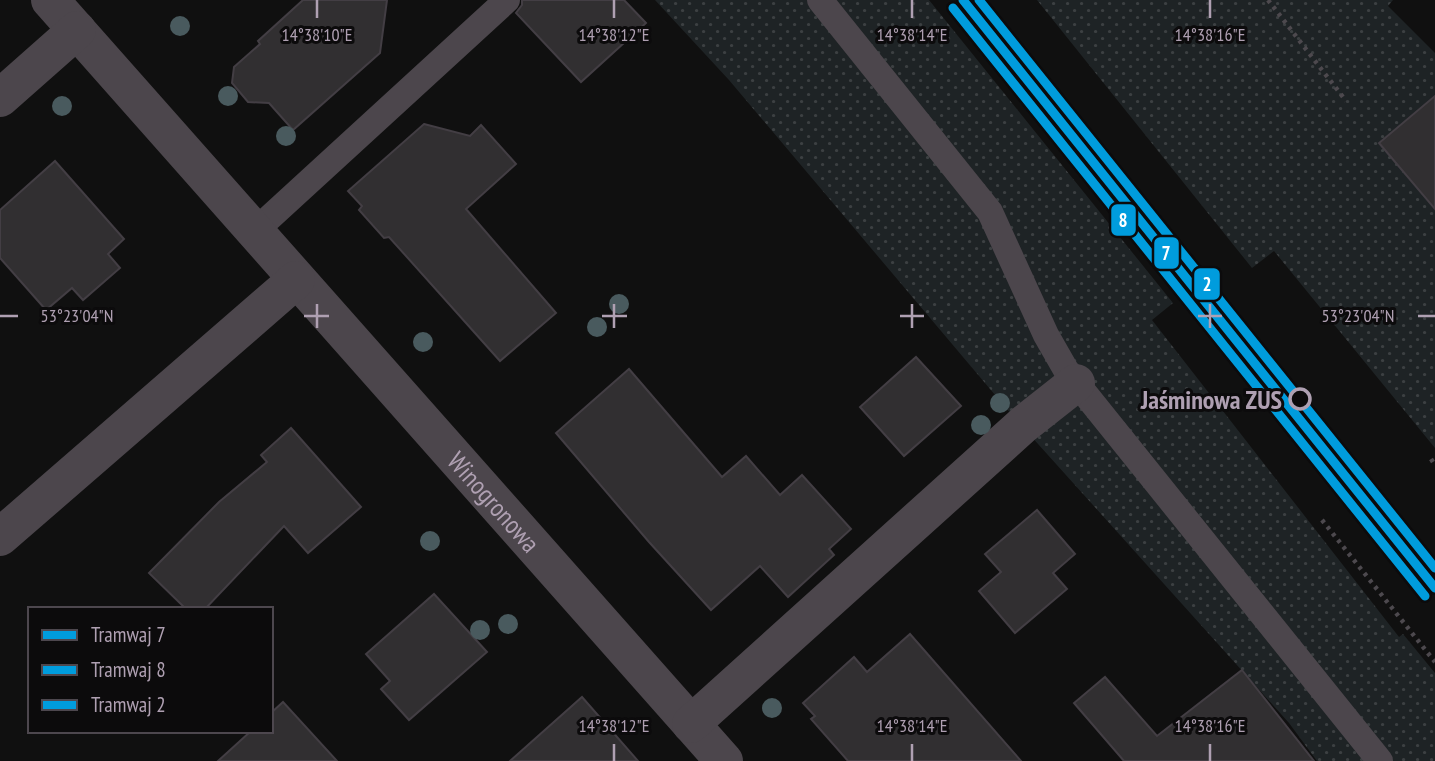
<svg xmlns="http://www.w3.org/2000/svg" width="1435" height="761" font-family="'PT Sans Narrow',sans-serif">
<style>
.grass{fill:url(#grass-dots)}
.building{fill:#312f31;stroke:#433e44;stroke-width:2}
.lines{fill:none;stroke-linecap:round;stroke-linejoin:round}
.path{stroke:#4d494e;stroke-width:4.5;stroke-dasharray:3.5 5;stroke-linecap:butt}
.service{stroke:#4c464c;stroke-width:26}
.minor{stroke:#4c464c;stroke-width:38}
.tram-1-casing{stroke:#0c0b0c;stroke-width:14}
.tram-2-casing{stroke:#0c0b0c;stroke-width:14}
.tram-3-casing{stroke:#0c0b0c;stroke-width:14}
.tram-1{stroke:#009cdd;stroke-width:9}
.tram-2{stroke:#009cdd;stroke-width:9}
.tram-3{stroke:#009cdd;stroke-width:9}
.tree{fill:#495a5e}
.ticks{fill:none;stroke:#afa0b2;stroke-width:2.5}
.stop-dot{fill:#0c0b0c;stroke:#afa0b2;stroke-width:3.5}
.labels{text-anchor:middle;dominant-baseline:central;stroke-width:6;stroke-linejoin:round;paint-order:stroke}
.stop-label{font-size:26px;font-weight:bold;fill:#afa0b2;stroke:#0c0b0c;text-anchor:end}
.street-label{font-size:26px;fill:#afa0b2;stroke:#0c0b0c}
.ticks-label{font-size:18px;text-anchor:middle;fill:#afa0b2;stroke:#0c0b0c;stroke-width:6;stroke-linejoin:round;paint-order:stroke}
.line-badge{stroke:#0c0b0c;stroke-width:2.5}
.badge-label{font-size:19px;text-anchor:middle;font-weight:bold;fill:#fff}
</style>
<defs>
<pattern id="grass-dots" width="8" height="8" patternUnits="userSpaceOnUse" patternTransform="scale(1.75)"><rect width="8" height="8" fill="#1e2325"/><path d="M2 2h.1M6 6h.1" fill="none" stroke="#3c4042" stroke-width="1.8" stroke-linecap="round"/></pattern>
</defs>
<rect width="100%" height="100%" fill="#101010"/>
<g class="grass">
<polygon points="655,0 929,0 1173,303 1152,320 1399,637 1403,634 1435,673 1435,761 1317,761 1289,723 1012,415 729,80"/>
<polygon points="1037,0 1393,0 1388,6 1435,53 1435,448 1274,251 1252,268"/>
</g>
<g class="building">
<polygon points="303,0 387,0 380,53 293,130 269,103 248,102 232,83 234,67 260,44 258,41"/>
<polygon points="522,0 624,0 646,23 581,82 516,13 522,5"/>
<polygon points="1435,96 1435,209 1379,143"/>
<polygon points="424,124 470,136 481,125 516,164 466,209 556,313 500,361 389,237 384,238 359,210 362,206 348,191"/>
<polygon points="55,161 124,239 108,254 120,268 83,300 72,288 46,310 0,258 0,210"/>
<polygon points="916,357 961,406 904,456 860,407"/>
<polygon points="629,369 722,477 746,456 780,495 802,475 851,529 829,549 834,555 788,597 760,566 711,610 649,542 556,433"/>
<polygon points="291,428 361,507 308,553 284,526 205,609 186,609 149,573 219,502 267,462 261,455"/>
<polygon points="1037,510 1075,554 1053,573 1067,589 1015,633 979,591 1001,572 985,554"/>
<polygon points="434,594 487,652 409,720 381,689 390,681 366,654"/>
<polygon points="910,634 1021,761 848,761 811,719 815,716 803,703 854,657 867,672"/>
<polygon points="1242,670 1314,761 1124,761 1074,703 1105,677 1157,736"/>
<polygon points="582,697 638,761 510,761"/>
<polygon points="283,702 337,761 218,761 251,731 271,731 271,713"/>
</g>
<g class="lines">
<g class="path">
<polyline points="1268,0 1346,101"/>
<polyline points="1431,459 1435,465"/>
<polyline points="1322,520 1435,662"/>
</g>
<g class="service">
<polyline points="820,0 990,212 1046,335 1066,370 1380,761"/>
<polyline points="254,232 507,0"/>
</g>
<g class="minor">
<path id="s1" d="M50 0 724 761"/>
<polyline points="0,98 77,30"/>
<polyline points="0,537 296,280"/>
<polyline points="691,724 1024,424 1076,383"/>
</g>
<g class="tram-1-casing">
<polyline id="tram-1" points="963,0 1435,588"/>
</g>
<g class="tram-2-casing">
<polyline id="tram-2" points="953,8 1425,596"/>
</g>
<g class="tram-3-casing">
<polyline id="tram-3" points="979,0 1435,568"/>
</g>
<use href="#tram-1" class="tram-1"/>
<use href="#tram-2" class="tram-2"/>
<use href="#tram-3" class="tram-3"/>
</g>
<g class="tree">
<circle cx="180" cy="26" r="10"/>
<circle cx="228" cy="96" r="10"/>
<circle cx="62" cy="106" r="10"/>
<circle cx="286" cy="136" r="10"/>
<circle cx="619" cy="304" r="10"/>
<circle cx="597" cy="327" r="10"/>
<circle cx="423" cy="342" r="10"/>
<circle cx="1000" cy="403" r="10"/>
<circle cx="981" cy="425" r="10"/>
<circle cx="430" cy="541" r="10"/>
<circle cx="508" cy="624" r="10"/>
<circle cx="480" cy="630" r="10"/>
<circle cx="772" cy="708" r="10"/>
</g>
<path class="ticks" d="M317 0V18M614 0V18M912 0V18M1210 0V18M317 304V328M614 304V328M912 304V328M1210 304V328M0 316H18M304 316H329M602 316H627M900 316H924M1198 316H1222M1418 316H1435M614 744V761M912 744V761M1210 744V761"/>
<circle class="stop-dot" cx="1300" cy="399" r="10"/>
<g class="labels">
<g class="stop-label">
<text x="1282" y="399">Jaśminowa ZUS</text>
</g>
<g class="street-label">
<text stroke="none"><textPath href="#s1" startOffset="670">Winogronowa</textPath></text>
</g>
</g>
<g class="ticks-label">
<text x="317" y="41">14°38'10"E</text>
<text x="614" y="41">14°38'12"E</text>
<text x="912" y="41">14°38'14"E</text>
<text x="1210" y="41">14°38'16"E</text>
<text x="77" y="322">53°23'04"N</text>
<text x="1358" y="322">53°23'04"N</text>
<text x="614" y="732">14°38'12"E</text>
<text x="912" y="732">14°38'14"E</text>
<text x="1210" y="732">14°38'16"E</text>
</g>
<g class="line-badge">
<rect x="1110" y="203" width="27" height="34" rx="7" fill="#009cdd"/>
<rect x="1153" y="236" width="27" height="34" rx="7" fill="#009cdd"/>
<rect x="1193" y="267" width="28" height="34" rx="7" fill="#009cdd"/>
</g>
<g class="badge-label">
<text x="1123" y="227">8</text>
<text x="1166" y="260">7</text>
<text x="1207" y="291">2</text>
</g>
<rect x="28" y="607" width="245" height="126" fill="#0c0b0c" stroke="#4d474e" stroke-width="2"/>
<rect x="42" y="630" width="35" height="10" fill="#009cdd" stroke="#4d474e" stroke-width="2"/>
<text x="91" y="642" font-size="21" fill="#afa0b2">Tramwaj 7</text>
<rect x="42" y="665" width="35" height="10" fill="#009cdd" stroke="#4d474e" stroke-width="2"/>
<text x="91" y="677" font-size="21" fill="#afa0b2">Tramwaj 8</text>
<rect x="42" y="700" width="35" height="10" fill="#009cdd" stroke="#4d474e" stroke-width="2"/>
<text x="91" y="712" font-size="21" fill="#afa0b2">Tramwaj 2</text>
</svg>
